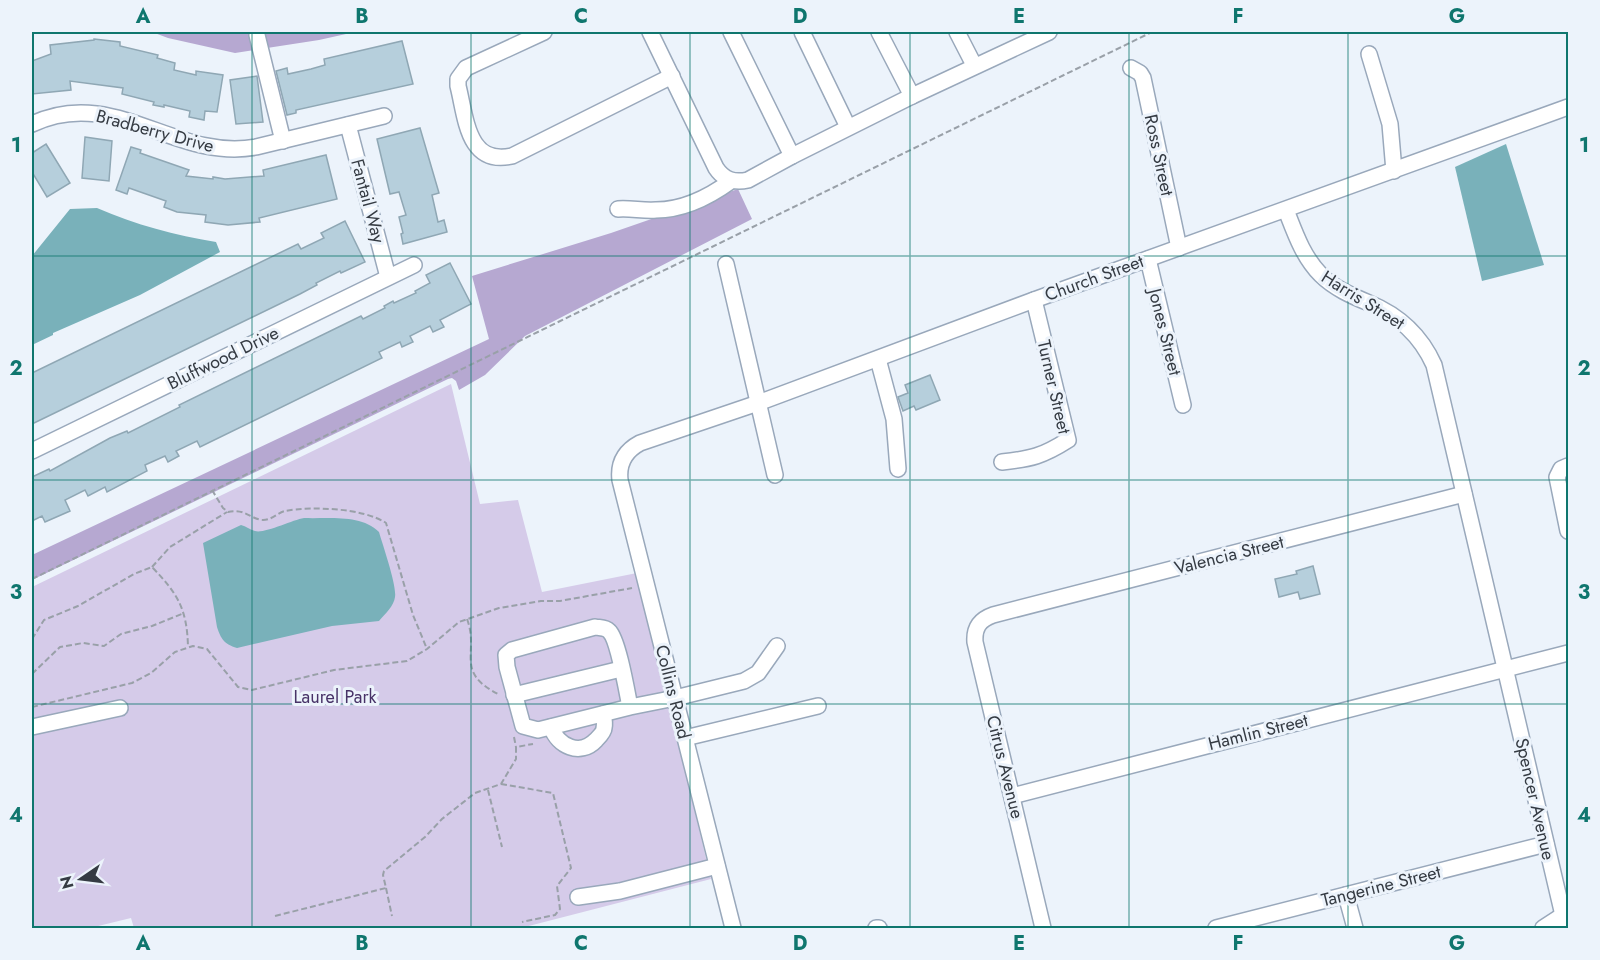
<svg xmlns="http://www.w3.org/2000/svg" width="1600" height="960" font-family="Jost,sans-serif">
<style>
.green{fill:#d5cbe9}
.forest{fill:#b6a8d1}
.water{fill:#79b1ba}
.building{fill:#b6cfdc;stroke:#8fa7b4;stroke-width:1.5}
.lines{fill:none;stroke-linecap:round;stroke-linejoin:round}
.minor-casing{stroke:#99a8bb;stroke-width:18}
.path{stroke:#99a0a8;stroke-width:2;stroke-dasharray:6 3;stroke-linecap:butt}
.minor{stroke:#fff;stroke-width:15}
.grid{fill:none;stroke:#0f766e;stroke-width:1.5;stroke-opacity:0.55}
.labels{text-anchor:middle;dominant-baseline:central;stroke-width:6;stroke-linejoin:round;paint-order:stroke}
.street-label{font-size:18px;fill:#353b43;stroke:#ecf3fb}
.park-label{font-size:18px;fill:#473267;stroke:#ecf3fb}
.neatline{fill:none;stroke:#0f766e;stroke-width:2}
.grid-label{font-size:20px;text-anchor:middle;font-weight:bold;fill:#0f766e}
</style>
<rect width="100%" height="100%" fill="#ecf3fb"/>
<polygon class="green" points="451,384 480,504 518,500 542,592 637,573 711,879 521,928 134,928 131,918 90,928 32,928 32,587"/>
<g class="forest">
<polygon points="152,32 355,32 319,40 235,53 168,38"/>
<polygon points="738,189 752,219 525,336 485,375 459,390 456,381 452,378 448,379 32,580 32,555 489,339 472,276 611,233"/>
</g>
<g class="water">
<polygon points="1506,144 1544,265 1482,281 1455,167"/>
<path d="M97 208C136 225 175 235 216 242L220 252 140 295 53 333V335L32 345V256L70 209Z"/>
<path d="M304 518C328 519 361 514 379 532 383 546 397 586 395 597 394 606 385 614 379 621L332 626 237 648C224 644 221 639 217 627L203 543 241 525C246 526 250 530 255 531 264 534 292 520 304 518Z"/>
</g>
<g class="building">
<polygon points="94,39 120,42 120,46 158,55 157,58 175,63 174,70 196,75 196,71 223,75 217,112 205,111 204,120 189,117 190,111 164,105 164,107 153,105 154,102 122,94 123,88 70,81 71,90 32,94 32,61 51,54 50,45 94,40"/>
<polygon points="402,41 413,84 296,110 296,113 287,115 276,71 287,68 288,74 311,69 325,65 324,59"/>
<polygon points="257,76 263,122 236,124 230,80"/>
<polygon points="420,128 439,193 432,195 438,222 444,220 447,232 403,244 401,234 403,233 399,217 406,215 399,192 390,194 377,139"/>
<polygon points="85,137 112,141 109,181 82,178"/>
<polygon points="46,144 70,183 47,197 32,172 32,153"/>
<polygon points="131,147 141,150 140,153 189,170 186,176 213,179 213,177 225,179 264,176 263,170 326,155 337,199 259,218 260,222 228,225 205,222 206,215 177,212 164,207 166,201 129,188 127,194 116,190"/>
<polygon points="345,221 365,262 341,273 340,271 316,283 317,285 300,294 32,424 32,373 298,244 301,249 324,238 321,233"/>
<polygon points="450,263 471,304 440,320 444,327 433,332 430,326 410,336 413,342 402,347 400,342 379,352 382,358 200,447 197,441 176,451 179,456 168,462 165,456 145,465 147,471 107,492 105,487 88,496 85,490 65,500 70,511 45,522 42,516 32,521 32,477 49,469 50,471 110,438 127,431 128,433 180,407 179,405 361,316 363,319 385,308 384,306 393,301 394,303 416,293 415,291 430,283 426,275"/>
<polygon points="930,375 940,400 916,410 914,406 903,411 898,397 908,393 905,385"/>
<polygon points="1313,566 1320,594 1300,599 1298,592 1279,597 1275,579 1297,574 1296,571"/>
</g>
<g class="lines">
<g class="minor-casing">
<g id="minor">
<path d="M544 32 466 68 458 79V86C466 117 467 166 512 156L672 76"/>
<path d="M650 32 716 168C724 180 734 183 748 180L792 156 912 96 1049 32"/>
<polyline points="731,32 792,156"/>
<polyline points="802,32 848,127"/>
<polyline points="879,32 912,96"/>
<polyline points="957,32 974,65"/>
<polyline points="257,35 283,141"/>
<polyline points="1369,54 1390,124 1394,171"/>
<polyline points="1131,68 1140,73 1143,78 1179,248"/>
<path d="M32 124C114 85 175 162 256 147L384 116"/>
<polyline points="348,125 388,277"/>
<path d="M618 209C631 208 643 211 656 210 684 210 709 197 731 181"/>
<path d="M1286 210C1295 233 1303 257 1321 275 1334 288 1352 296 1369 303 1398 315 1421 336 1434 365L1566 928"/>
<polyline points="1148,259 1183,405"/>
<polyline points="726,264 775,475"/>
<polyline points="878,359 894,419 898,469"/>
<polyline points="32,451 414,265"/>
<path d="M1002 462C1031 459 1043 456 1068 440L1034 300"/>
<polyline points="1568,466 1561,469 1557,477 1568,531"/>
<polyline points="514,695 621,669"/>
<path d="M630 707C627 692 618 639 609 631 605 627 600 628 595 627L512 650 506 655 507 667 523 726 538 730 630 707 675 698 744 681 758 673 777 646"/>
<polyline points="32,727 120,708"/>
<path d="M551 727C558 746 580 757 596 740 599 737 604 732 604 728 605 724 604 718 603 714"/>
<polyline points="685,738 818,706"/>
<polyline points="1012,796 1568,653"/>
<polyline points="1346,895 1355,928"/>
<polyline points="578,897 620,891 717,866"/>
<path d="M733 928 620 480C618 463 625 451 640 443L758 403 1034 300 1568 107"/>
<polyline points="876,928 879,928"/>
<path d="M1043 928 975 642C974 628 979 620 993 615L1464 494"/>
<polyline points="1216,928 1546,844"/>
<polyline points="1543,928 1563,915"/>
</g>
</g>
<g class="path">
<path d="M212 490 223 508 228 512C245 508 250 519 263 520 272 520 277 513 285 511 311 506 364 508 386 523L413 615 427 649"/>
<polyline points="152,567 170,547 227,512"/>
<polyline points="32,579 1152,32"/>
<path d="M467 619C480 653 453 672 500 695"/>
<path d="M32 639 44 620 78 606 134 574 152 567C178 594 187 609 188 647"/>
<polyline points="32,674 60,647 83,643 104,646 121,634 152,626 184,613"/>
<polyline points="32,707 132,683 151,673 175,652 193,646 207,649 238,687 252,690 334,670 407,661 427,649 459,622 499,608 541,601 560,601 632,588"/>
<polyline points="514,737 516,747"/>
<polyline points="501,784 553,793 571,868 557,886 560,909 555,915 522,922"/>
<polyline points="488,790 502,847"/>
<polyline points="386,888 392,916"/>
<polyline points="275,916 386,888 383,875 384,871 425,837 442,819 475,793 501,784 516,759 516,747 533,744"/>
</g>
<use href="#minor" class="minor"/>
</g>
<path class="grid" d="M252 32V928M471 32V928M690 32V928M910 32V928M1129 32V928M1348 32V928M32 256H1568M32 480H1568M32 704H1568"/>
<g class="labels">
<g class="street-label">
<text transform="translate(155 131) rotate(15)">Bradberry Drive</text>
<text transform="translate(1159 155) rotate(78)">Ross Street</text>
<text transform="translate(368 201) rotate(75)">Fantail Way</text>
<text transform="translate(1094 278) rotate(-20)">Church Street</text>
<text transform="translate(1363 300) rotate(32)">Harris Street</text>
<text transform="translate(1165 332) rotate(76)">Jones Street</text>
<text transform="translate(223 358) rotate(-26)">Bluffwood Drive</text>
<text transform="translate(1054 387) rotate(77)">Turner Street</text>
<text transform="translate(1229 555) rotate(-14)">Valencia Street</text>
<text transform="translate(673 692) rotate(76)">Collins Road</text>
<text transform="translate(1258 732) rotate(-14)">Hamlin Street</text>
<text transform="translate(1005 767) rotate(76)">Citrus Avenue</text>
<text transform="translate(1535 799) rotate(77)">Spencer Avenue</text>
<text transform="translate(1381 886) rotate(-14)">Tangerine Street</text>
</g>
<g class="park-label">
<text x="335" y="697">Laurel Park</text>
</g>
</g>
<rect width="1600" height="960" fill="none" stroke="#ecf3fb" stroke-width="66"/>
<g transform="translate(81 879) rotate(256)" stroke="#ecf3fb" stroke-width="4.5" paint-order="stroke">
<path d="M0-4.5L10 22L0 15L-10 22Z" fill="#353b43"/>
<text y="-9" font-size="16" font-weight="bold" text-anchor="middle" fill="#353b43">N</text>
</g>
<rect x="33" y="33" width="1534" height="894" class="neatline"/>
<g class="grid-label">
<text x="143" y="23">A</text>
<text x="362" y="23">B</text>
<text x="581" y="23">C</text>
<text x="800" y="23">D</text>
<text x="1019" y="23">E</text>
<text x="1238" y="23">F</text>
<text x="1457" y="23">G</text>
<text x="16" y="152">1</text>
<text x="1584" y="152">1</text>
<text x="16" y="375">2</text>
<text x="1584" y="375">2</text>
<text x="16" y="599">3</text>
<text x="1584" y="599">3</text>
<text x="16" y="822">4</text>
<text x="1584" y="822">4</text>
<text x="143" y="950">A</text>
<text x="362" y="950">B</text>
<text x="581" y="950">C</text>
<text x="800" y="950">D</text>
<text x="1019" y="950">E</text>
<text x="1238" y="950">F</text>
<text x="1457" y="950">G</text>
</g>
</svg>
